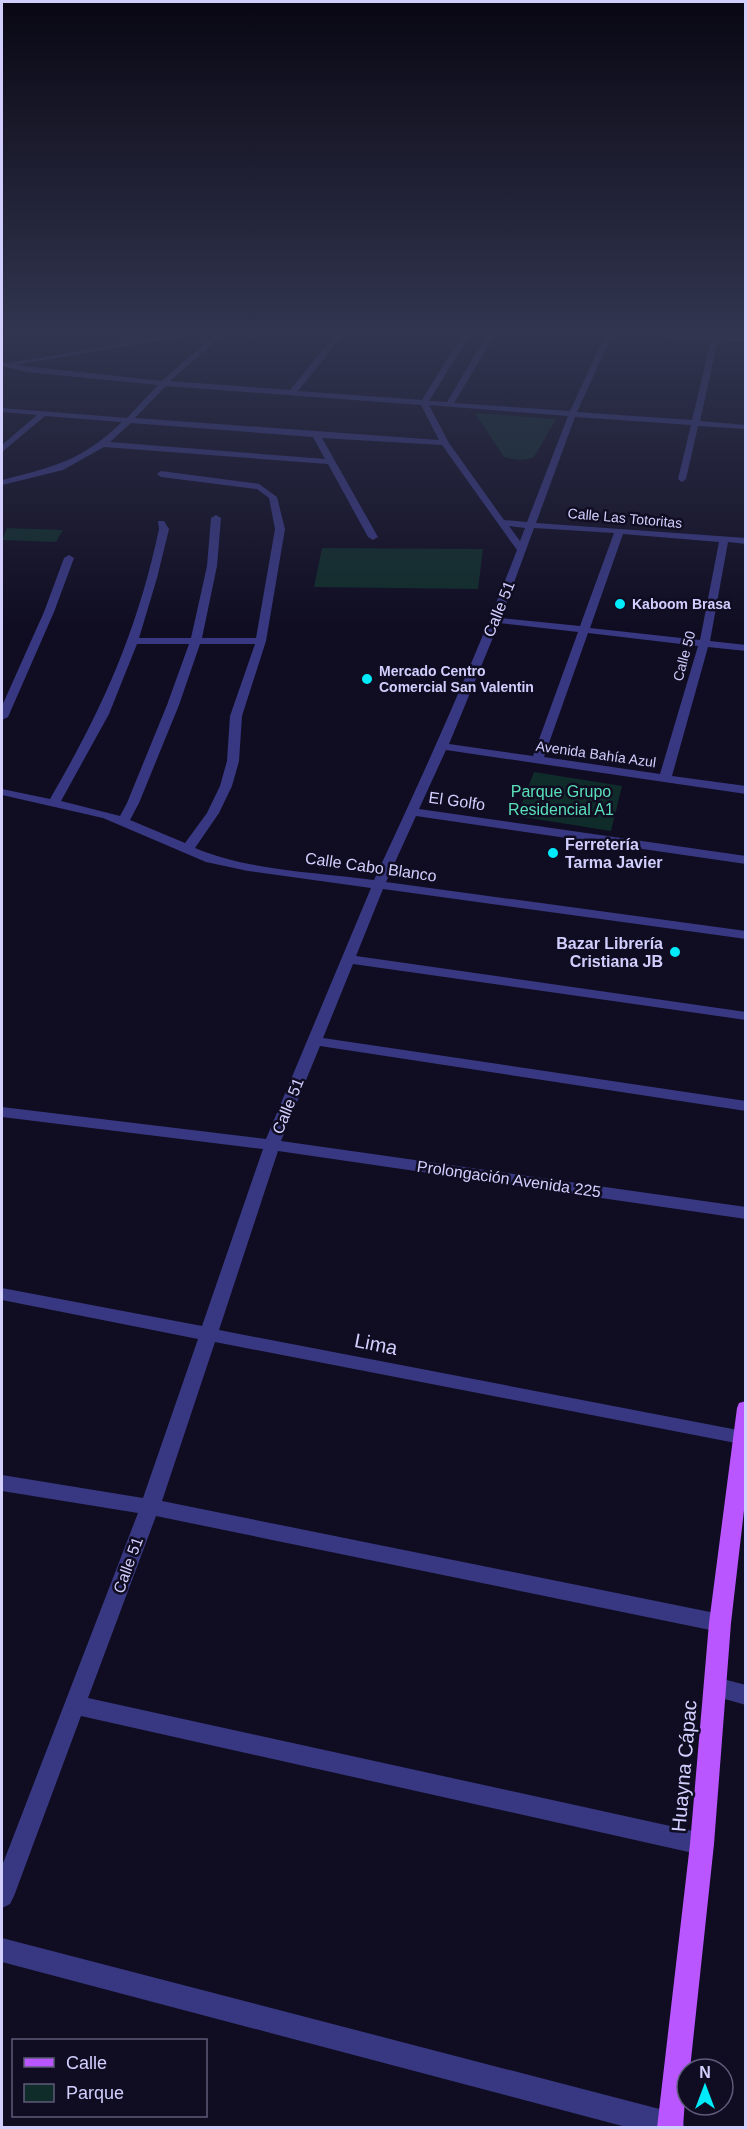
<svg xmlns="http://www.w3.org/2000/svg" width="747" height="2129" font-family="Helvetica,sans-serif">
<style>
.green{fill:#102c2a}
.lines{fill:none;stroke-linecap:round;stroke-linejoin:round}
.minor{fill:#383882;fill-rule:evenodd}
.major{fill:#b956ff;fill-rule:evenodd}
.poi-dot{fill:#00ebfa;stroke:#100d22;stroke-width:2}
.labels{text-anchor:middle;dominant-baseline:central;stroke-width:5;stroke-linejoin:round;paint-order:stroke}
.far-street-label{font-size:14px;fill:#d2cfff;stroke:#100d22}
.far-poi-label{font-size:14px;font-weight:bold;fill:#d2cfff;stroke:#100d22;text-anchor:start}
.street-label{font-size:16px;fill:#d2cfff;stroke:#100d22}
.park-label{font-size:16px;fill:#5ae0b9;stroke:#100d22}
.poi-label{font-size:16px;font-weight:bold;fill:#d2cfff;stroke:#100d22;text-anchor:start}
.near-street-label{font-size:20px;fill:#d2cfff;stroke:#100d22}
</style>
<rect width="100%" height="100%" fill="#100d22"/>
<g class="green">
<path d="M475 413 556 419 534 457C525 462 513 459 504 457Z"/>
<polygon points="7,528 63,530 56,542 2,540"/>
<polygon points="322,548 483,549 478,589 314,587"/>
<polygon points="534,772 622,786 611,831 517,816"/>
</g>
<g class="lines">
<g class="minor">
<path d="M202 330H219L15 365 162 381 220 330H228L170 381 290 390 339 330H347L298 391 422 400 465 330H473L429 401 447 402 490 330H498L454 403 570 411 606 333 591 330H627L746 338V342L718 340 700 421 746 425V429L698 426 686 479 682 482 678 479 691 425 575 417 536 523 746 538V544L728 542 710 641 746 645V651L708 647 672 776 746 786V794L446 750 419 809 746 856V864L416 816 386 882 746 931V939L383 889 356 956 746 1012V1020L353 964 323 1038 746 1101V1111L320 1046 281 1141 746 1207V1219L278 1151 219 1330 743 1431H746V1445L215 1342 162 1501 720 1614 727 1617 731 1623 727 1629 720 1632 156 1516 88 1698 702 1833 710 1836 714 1844 710 1852 702 1855 81 1716 14 1896 10 1904 2 1908V1866L138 1513 2 1491V1475L143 1498 198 1339 2 1300V1288L202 1326 263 1149 2 1117V1107L266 1139 371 888 248 871 206 862 103 818 2 795V789L50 799C103 708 137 632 159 529L158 521H164L169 529 157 578 139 638H191L207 566 211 518 216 515 221 518 217 566 202 638H256L275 529 269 498 257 489 161 477 157 474 161 471 259 484 277 497 285 529 266 641 242 716 239 761 232 786 219 813 195 848C250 871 315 872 374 880 425 771 474 662 517 550L442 445 322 438 378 537 373 540 368 537 328 464 104 447 63 470 2 485V480C55 466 80 462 122 422L45 416 2 452V445L37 415 2 412V408L127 418 158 385 26 372 2 366V362L9 363ZM613 333 711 340 692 420 577 412ZM166 386 421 405 439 440 135 418ZM429 405 568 416 527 522 504 520 449 443ZM131 423 313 437 325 459 110 442ZM509 526 525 528 520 541ZM534 528 614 533 580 626 501 618ZM623 534 719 542 700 640 590 628ZM499 623 578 632 533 756 449 744ZM588 633 698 646 660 774 544 757ZM137 644H189L167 705 127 803 120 816 61 801 109 714ZM200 644H255L230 716 227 761 220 786 207 813 185 843 130 820 139 803 179 705Z"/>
<polygon points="69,555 74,558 54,612 8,717 2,720 2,706 44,612 64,558"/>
<polygon points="715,1677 746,1685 746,1705 707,1694 704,1687 707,1680"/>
<polygon points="2,1938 671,2112 680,2116 684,2125 683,2128 630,2128 2,1962"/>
</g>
<polygon class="major" points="746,1401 746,1493 731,1623 714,1844 690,2069 687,2069 683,2128 657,2128 690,1844 709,1623 737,1408 739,1403"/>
</g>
<linearGradient id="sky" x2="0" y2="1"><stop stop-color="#090713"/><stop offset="0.53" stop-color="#31354f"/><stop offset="1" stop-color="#31354f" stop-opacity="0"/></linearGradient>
<rect width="747" height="628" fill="url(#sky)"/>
<g class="poi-dot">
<circle cx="620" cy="604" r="6"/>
<circle cx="367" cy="679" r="6"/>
<circle cx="553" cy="853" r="6"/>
<circle cx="675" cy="952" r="6"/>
</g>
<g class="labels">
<g class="far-street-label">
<text transform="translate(625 518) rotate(5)">Calle Las Totoritas</text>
<text transform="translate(684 656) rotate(-75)">Calle 50</text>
<text transform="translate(596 754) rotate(8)">Avenida Bahía Azul</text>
</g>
<g class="far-poi-label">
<text x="632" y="604">Kaboom Brasa</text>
<text x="379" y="671">Mercado Centro<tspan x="379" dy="16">Comercial San Valentin</tspan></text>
</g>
<g class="street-label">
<text transform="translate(499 609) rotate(-68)">Calle 51</text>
<text transform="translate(457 801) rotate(8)">El Golfo</text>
<text transform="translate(371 867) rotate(8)">Calle Cabo Blanco</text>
<text transform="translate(288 1106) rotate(-68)">Calle 51</text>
<text transform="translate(509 1179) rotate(8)">Prolongación Avenida 225</text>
<text transform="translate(128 1565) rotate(-70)">Calle 51</text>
</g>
<g class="park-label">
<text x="561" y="791">Parque Grupo<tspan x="561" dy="18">Residencial A1</tspan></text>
</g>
<g class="poi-label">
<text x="565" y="844">Ferretería<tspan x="565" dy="18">Tarma Javier</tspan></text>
<text x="663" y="943" text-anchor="end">Bazar Librería<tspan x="663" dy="18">Cristiana JB</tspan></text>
</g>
<g class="near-street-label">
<text transform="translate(376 1344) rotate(11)">Lima</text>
<text transform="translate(684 1766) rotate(-85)">Huayna Cápac</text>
</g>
</g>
<rect width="747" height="2129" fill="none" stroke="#d2cfff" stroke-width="6"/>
<rect x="12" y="2039" width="195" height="78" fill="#100d22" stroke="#5e5b7a" stroke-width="1.5"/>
<rect x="24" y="2058" width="30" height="9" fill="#b956ff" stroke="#5e5b7a" stroke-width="1.5"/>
<text x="66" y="2069" font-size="18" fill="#d2cfff">Calle</text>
<rect x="24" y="2084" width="30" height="18" fill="#102c2a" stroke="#5e5b7a" stroke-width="1.5"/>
<text x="66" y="2099" font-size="18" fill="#d2cfff">Parque</text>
<g transform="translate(705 2087)"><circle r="28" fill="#100d22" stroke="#5e5b7a" stroke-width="1.5"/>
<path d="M0-4.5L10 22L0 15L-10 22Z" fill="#00ebfa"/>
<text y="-9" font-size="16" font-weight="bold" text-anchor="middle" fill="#d2cfff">N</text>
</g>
</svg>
